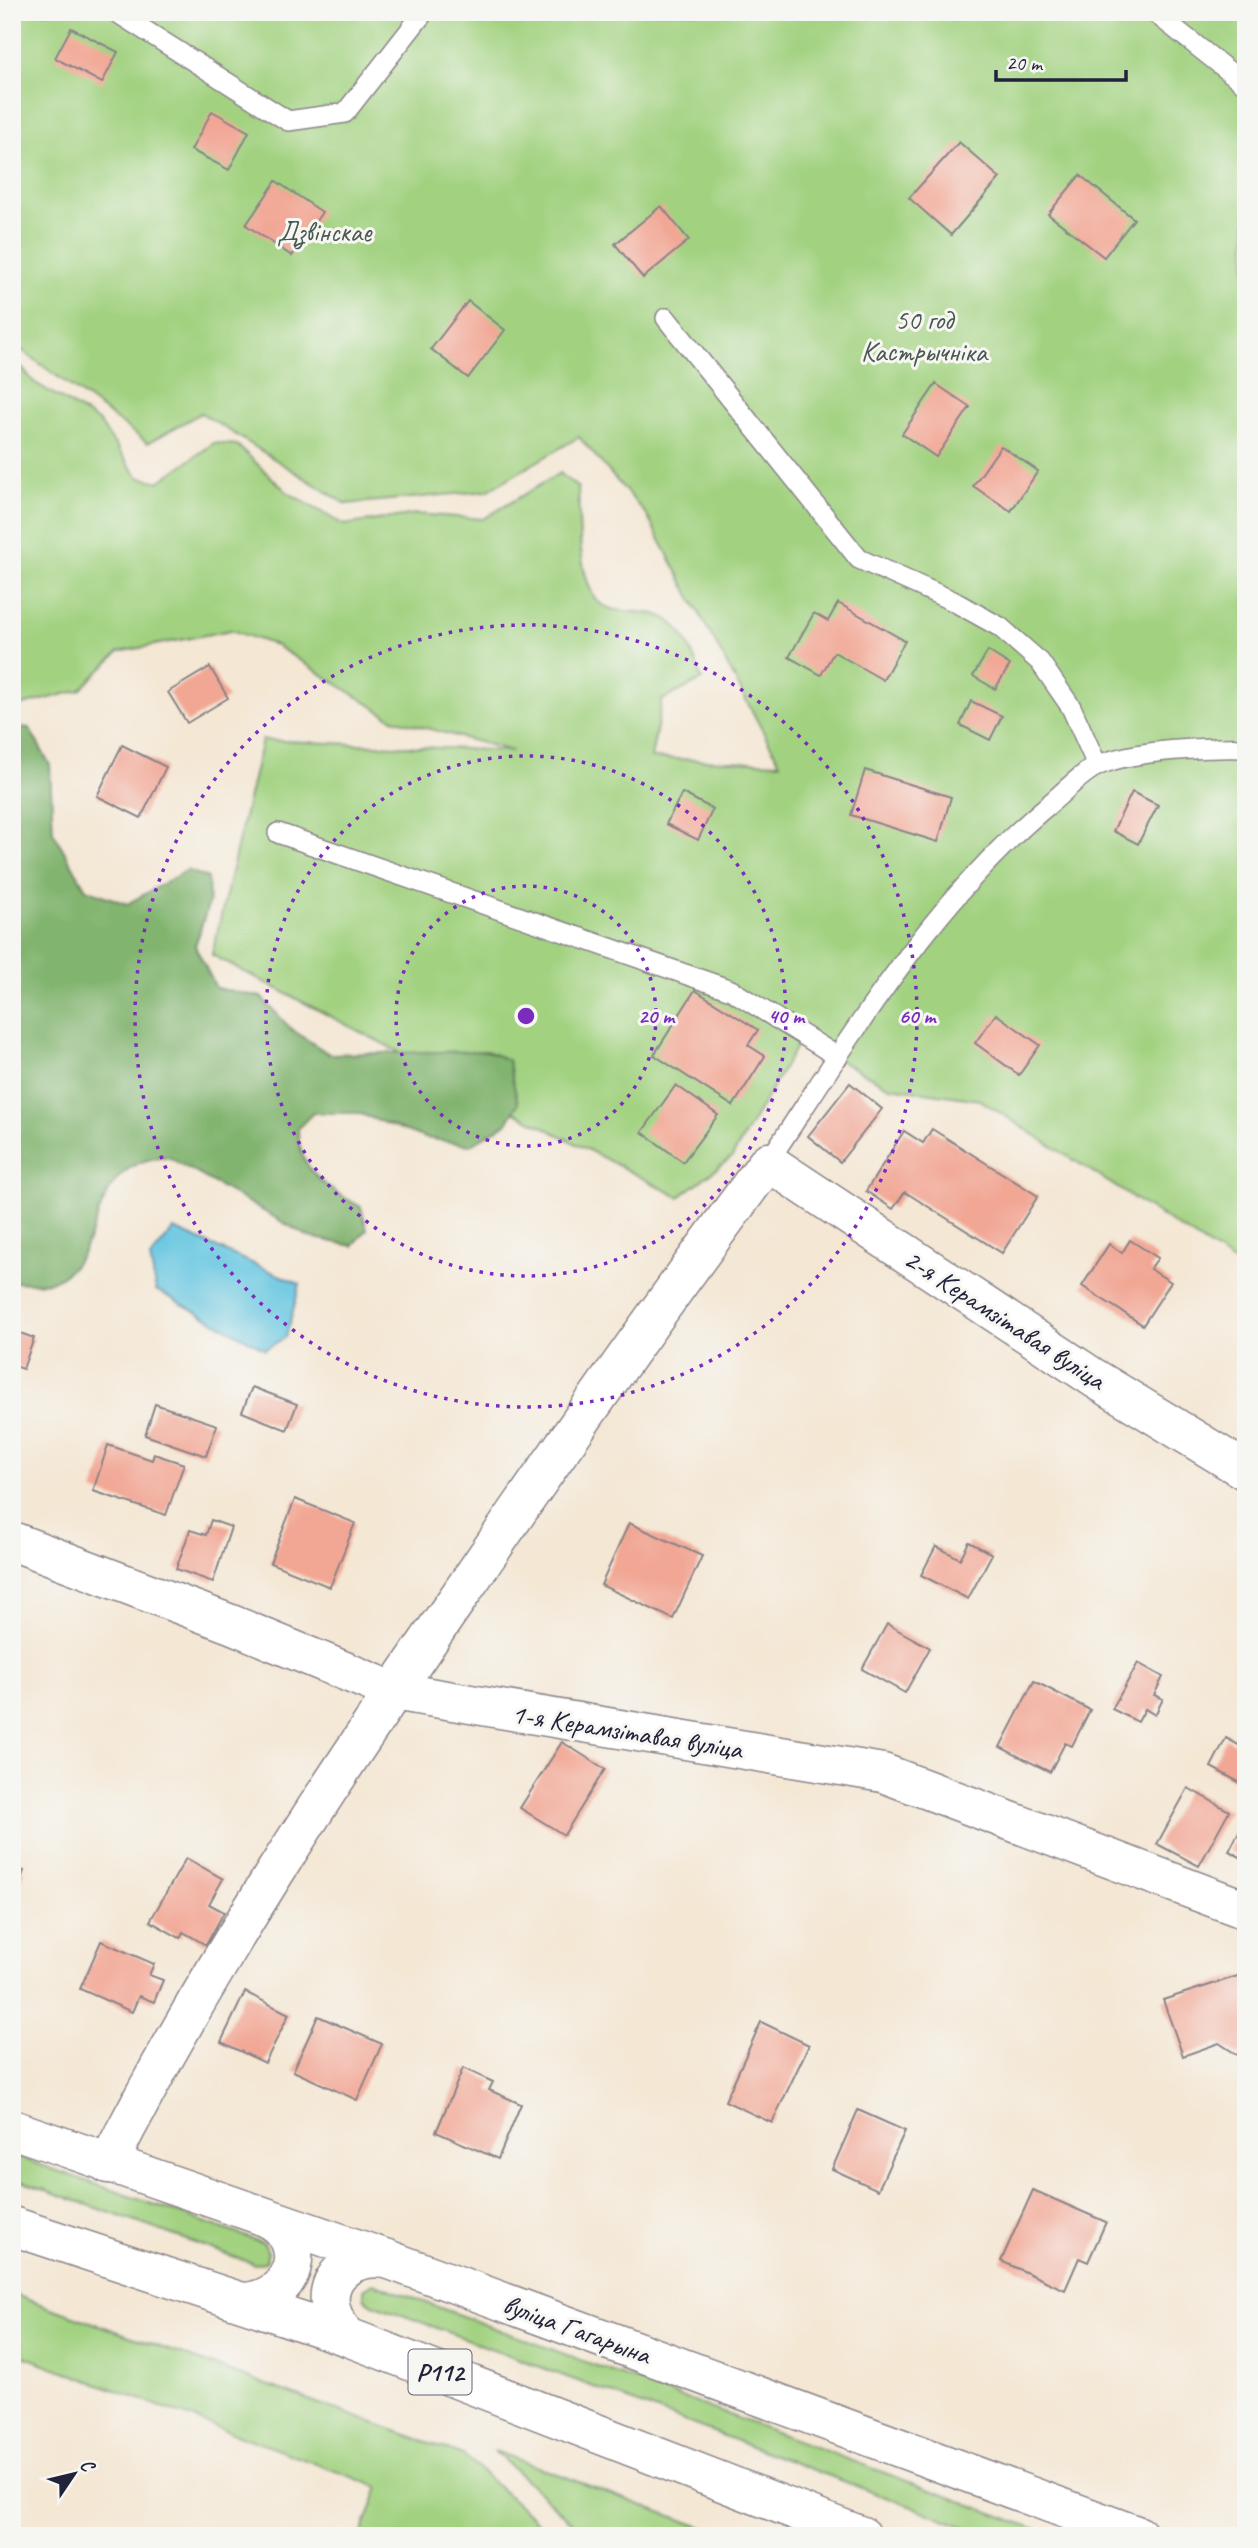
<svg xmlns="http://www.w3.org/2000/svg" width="1258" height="2548" font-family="Caveat,sans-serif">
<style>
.green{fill:#a2d280;stroke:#627a5e;stroke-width:2}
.forest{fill:#81b46e;stroke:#526b54;stroke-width:2}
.water{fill:#62c5e0;stroke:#42748e;stroke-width:2}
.building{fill:#f2a795}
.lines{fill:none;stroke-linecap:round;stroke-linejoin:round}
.lane-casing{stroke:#8b8488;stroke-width:22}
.street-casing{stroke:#8b8488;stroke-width:41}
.primary-casing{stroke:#8b8488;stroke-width:41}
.lane{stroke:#fff;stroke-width:19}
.street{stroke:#fff;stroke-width:38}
.primary{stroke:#fff;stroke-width:38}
.ring{fill:none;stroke:#7b2cbf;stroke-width:3.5;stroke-dasharray:3.5 7}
.labels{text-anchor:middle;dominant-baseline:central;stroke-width:6;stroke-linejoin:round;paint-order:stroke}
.shield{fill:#f6f6f2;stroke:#626272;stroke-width:2}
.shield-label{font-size:26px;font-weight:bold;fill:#22223b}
.park-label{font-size:28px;fill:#485750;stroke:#f6f6f2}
.street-label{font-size:28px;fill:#22223b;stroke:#f6f6f2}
.centre{fill:#7b2cbf;stroke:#f6f6f2;stroke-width:3.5}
.ring-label{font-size:21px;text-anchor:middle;font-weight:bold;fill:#7b2cbf;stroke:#f6f6f2;stroke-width:6;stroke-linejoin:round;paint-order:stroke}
</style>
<rect width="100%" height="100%" fill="#f6f6f2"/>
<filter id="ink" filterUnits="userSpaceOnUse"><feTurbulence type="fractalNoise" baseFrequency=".0143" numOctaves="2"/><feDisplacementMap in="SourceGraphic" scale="14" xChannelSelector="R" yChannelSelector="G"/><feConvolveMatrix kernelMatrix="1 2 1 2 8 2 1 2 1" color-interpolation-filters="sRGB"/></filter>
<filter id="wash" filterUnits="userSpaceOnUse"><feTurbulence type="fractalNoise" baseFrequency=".00686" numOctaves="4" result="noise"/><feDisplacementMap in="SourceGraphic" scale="28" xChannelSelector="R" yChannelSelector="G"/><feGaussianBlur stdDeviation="1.57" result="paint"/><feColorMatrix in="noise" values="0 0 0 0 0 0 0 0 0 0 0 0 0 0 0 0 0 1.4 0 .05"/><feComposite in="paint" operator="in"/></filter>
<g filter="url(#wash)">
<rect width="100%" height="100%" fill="#f4e7d4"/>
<g class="green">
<path d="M12 12H1246V1270L980 1100 890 1087 800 1040 732 1157 679 1197 212 955 262 740 512 751 393 719 275 645 231 630 119 652 80 690 12 708V357L34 382 98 421 138 477 159 482 214 443 237 445 287 492 344 525 416 514 483 519 560 473 578 488C580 522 577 563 593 595 605 617 638 609 658 615 683 622 695 658 702 680L662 700 651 758 780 763 646 514 579 437 487 491 346 504 201 413 148 443 12 343Z"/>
<polygon points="12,2155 264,2243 268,2252 266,2262 254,2264 12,2178"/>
<polygon points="373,2283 1055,2536 989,2536 373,2304 364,2298 364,2289"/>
<polygon points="12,2294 463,2455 553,2536 361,2536 379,2487 12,2352"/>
<polygon points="494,2451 726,2536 587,2536"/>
</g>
<path class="forest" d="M12 726 29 728 50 765 53 832 86 889 127 904 187 870 208 878 209 902 195 946 216 988 261 997 291 1029 329 1054 487 1051 508 1060 518 1103 507 1123 470 1145 425 1138 358 1113H313L298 1128C298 1172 327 1188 361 1207L367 1229 353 1246 309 1237 168 1157C83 1160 109 1255 55 1280 44 1285 25 1282 12 1282Z"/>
<polygon class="water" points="174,1229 300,1284 286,1337 265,1349 156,1290 150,1258"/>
<g id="blocks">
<g class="building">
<polygon points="71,28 118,52 102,83 55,58"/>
<polygon points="212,111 249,132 229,170 191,150"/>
<polygon points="959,142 1000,178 951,235 909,198"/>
<polygon points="1080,175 1134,219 1104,257 1048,214"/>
<polygon points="276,181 322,212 292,256 246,225"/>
<polygon points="661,206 689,240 643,278 615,244"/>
<polygon points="468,301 505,330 468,378 431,349"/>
<polygon points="936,384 970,407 936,457 902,434"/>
<polygon points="1001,446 1038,471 1011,511 973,486"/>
<polygon points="838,603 905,641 883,680 834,652 821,675 789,657 814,613 828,621"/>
<polygon points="988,651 1010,665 995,689 973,676"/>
<polygon points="210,667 228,698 187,723 168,692"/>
<polygon points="971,701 1002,716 990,740 960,725"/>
<polygon points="122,745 166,767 141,818 97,796"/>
<polygon points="865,770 951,797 938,842 851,815"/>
<polygon points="1132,792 1158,805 1138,844 1113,831"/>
<polygon points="682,793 713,809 698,840 666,824"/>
<polygon points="695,990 758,1030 748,1045 765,1056 733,1106 654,1055"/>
<polygon points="996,1014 1040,1045 1019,1075 975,1043"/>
<polygon points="850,1083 882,1109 840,1162 808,1136"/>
<polygon points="676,1085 718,1115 683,1162 642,1132"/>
<polygon points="932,1129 1038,1196 1002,1253 905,1192 893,1209 866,1191 904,1131 923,1143"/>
<polygon points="1130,1240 1158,1258 1150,1269 1171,1282 1143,1325 1082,1286 1109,1244 1122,1253"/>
<polygon points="12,1330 34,1338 23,1369 12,1365"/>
<polygon points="252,1387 297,1404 287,1430 242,1412"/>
<polygon points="155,1404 217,1425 206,1456 145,1435"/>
<polygon points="108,1445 152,1460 154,1454 184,1464 166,1515 93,1491"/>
<polygon points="295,1499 355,1523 330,1587 270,1563"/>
<polygon points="211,1520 231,1527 213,1582 176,1569 190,1530 206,1535"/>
<polygon points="629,1523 702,1556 673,1619 601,1585"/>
<polygon points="969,1542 992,1554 968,1599 921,1575 936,1546 960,1559"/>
<polygon points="887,1624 930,1648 905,1693 862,1669"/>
<polygon points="1138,1663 1163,1677 1154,1695 1163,1699 1155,1715 1145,1709 1138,1722 1112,1709"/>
<polygon points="1034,1681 1090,1710 1072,1746 1065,1743 1050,1772 1000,1747"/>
<polygon points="1226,1738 1246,1749 1246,1786 1211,1767"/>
<polygon points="562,1742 605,1769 564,1835 520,1808"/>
<polygon points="1188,1788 1229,1811 1199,1866 1157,1844"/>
<polygon points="1246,1818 1246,1860 1229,1851"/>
<polygon points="186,1858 223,1879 209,1904 224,1912 206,1945 183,1932 180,1938 150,1921"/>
<polygon points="12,1867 24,1871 13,1902 12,1902"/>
<polygon points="101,1941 154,1964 149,1975 163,1980 154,2002 139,1996 132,2012 80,1989"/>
<polygon points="1241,1975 1246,1981 1246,2048 1239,2056 1219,2043 1183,2056 1163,2000"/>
<polygon points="245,1992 289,2014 265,2063 221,2042"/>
<polygon points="318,2016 382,2044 357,2100 293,2071"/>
<polygon points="761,2022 809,2045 772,2123 725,2101"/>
<polygon points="463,2068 493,2082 489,2090 521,2104 498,2159 436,2132"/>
<polygon points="858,2110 905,2131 878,2190 832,2169"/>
<polygon points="1033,2190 1106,2222 1088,2262 1079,2258 1065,2290 1001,2261"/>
</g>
</g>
</g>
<g filter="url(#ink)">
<use href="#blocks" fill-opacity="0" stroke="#8b8488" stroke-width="2"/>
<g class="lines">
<g class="lane-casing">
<g id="lane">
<polyline points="116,12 288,121 345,113 424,12"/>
<polyline points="1154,12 1246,85"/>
<polyline points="666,318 859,559 953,601 1000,627 1040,662 1071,707 1097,765"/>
<polyline points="278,833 731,990 838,1057"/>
<path d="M768 1162C853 1034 933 899 1053 801 1066 790 1083 772 1099 765 1135 750 1206 747 1246 748"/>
</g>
</g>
<g class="street-casing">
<g id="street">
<polyline points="12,1541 231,1624 393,1691 883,1773 1246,1910"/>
<path d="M108 2164C209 1965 333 1778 460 1595 560 1449 662 1304 768 1162L1094 1378 1246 1471"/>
</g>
</g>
<g class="primary-casing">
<g id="primary">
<polyline points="12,2129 387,2259 1139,2536"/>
<polyline points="12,2226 348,2337 862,2536"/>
<path d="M244 2302C296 2299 313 2239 264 2217"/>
<path d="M348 2337C310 2299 335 2252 387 2259"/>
</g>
</g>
<use href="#lane" class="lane"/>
<use href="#street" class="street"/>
<use href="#primary" class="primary"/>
</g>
</g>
<g class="ring">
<circle cx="526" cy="1016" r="130"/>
<circle cx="526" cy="1016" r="260"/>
<circle cx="526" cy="1016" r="391"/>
</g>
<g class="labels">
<rect class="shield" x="408.5" y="2349.5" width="63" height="45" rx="5"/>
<g class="shield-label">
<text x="440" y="2372">Р112</text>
</g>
<g class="park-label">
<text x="324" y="231">Дзвінскае</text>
<text x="924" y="319">50 год<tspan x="924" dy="32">Кастрычніка</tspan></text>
</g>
<g class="street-label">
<text transform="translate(1005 1319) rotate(33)">2-я Керамзітавая вуліца</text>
<text transform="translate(627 1731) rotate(9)">1-я Керамзітавая вуліца</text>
<text transform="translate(577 2329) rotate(20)">вуліца Гагарына</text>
</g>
</g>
<circle cx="526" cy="1016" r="10" class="centre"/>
<g class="ring-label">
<text x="656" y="1023">20 m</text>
<text x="786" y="1023">40 m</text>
<text x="917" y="1023">60 m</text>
</g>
<rect width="1258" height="2548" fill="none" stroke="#f6f6f2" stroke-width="42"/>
<g transform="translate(74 2474) rotate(55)" stroke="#f6f6f2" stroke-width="5" paint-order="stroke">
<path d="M0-5L12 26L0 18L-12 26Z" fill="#22223b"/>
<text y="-10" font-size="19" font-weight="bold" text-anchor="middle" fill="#22223b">С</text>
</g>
<path d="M996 70v10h130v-10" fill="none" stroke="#22223b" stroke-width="3.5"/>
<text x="1006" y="70" font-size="21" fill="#22223b" stroke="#f6f6f2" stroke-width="5" paint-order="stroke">20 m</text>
</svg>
